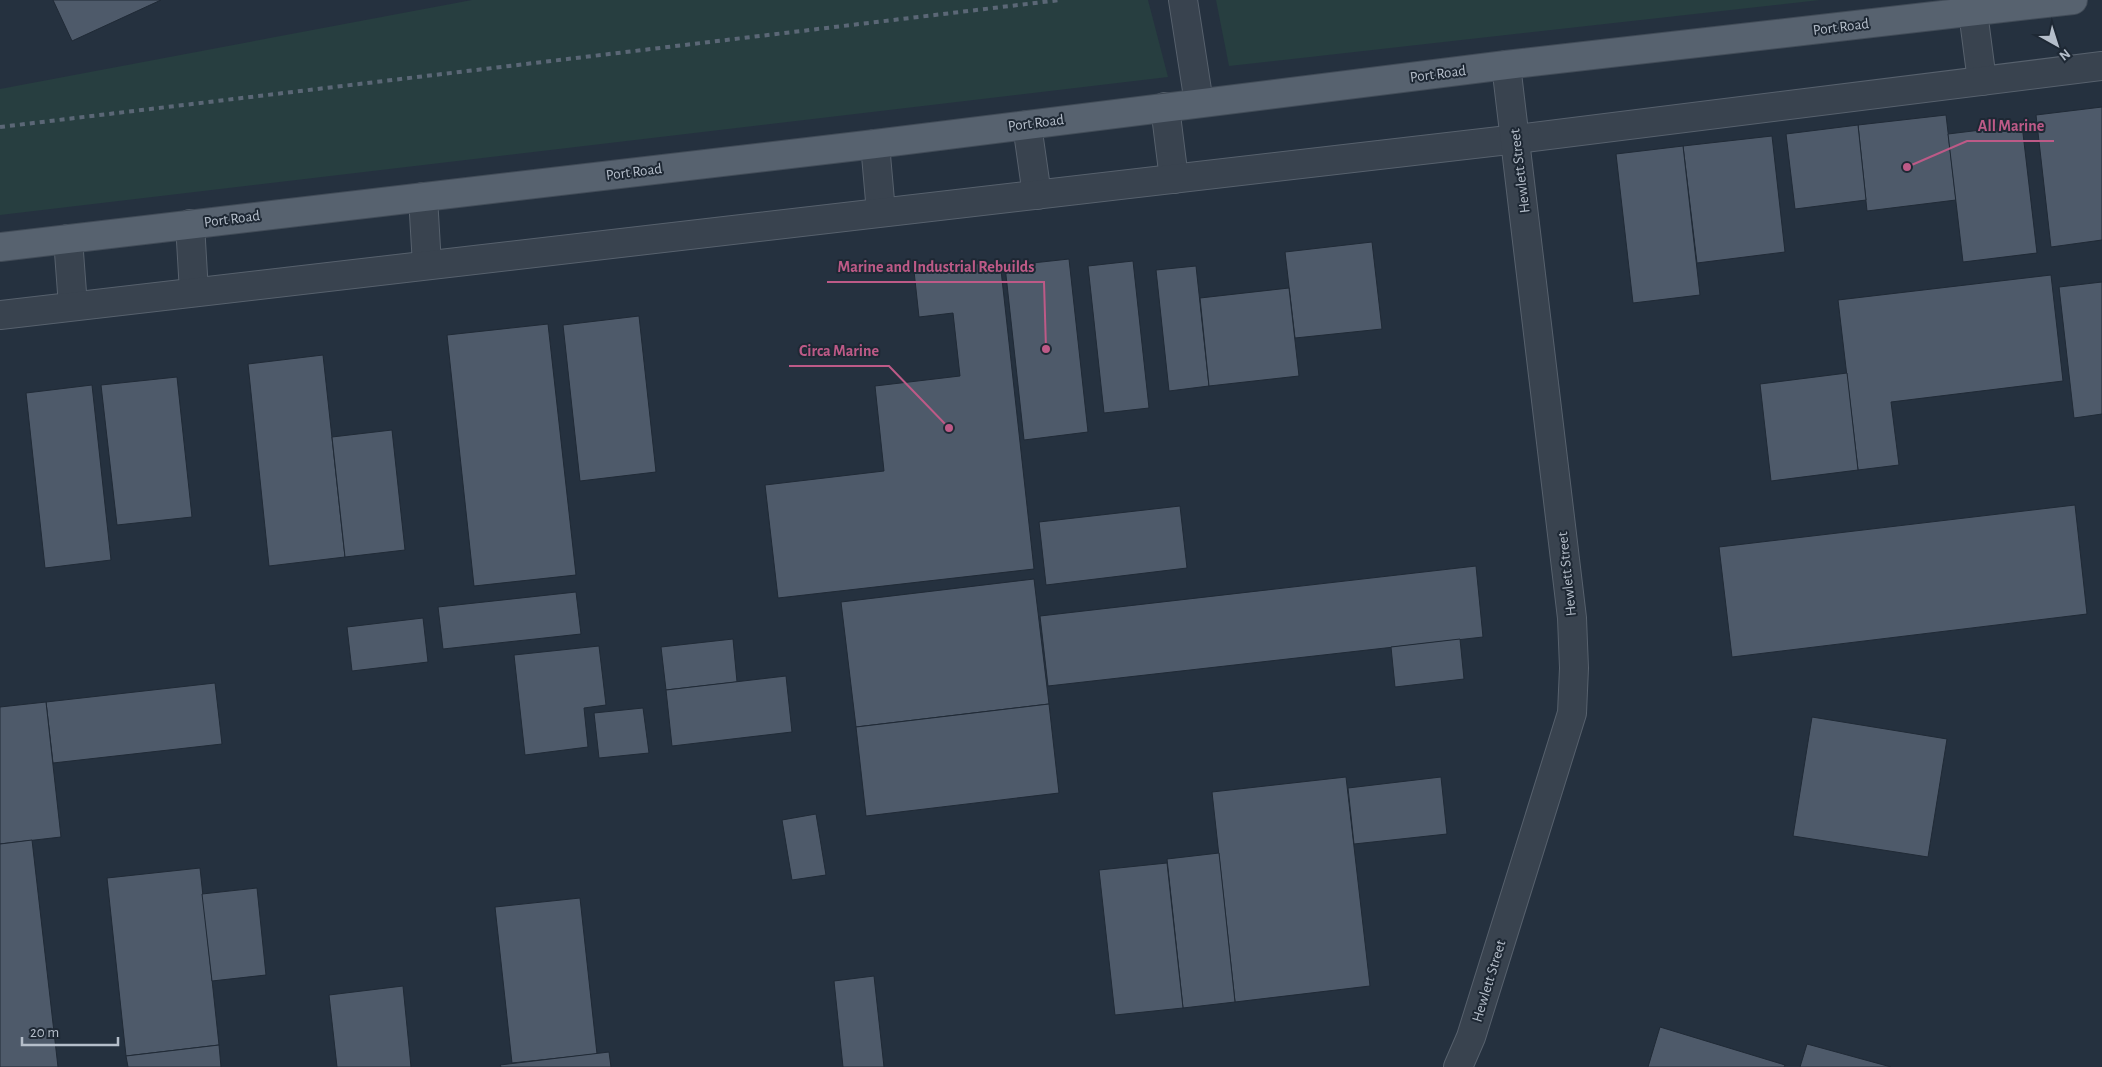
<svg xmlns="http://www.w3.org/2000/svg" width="2102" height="1067" font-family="'Alegreya Sans',sans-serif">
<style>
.green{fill:#273e40}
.building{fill:#4e5a6a;stroke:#202a36}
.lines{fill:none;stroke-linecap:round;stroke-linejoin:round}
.minor-casing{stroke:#57616d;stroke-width:30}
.major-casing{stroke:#424c58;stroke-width:30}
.minor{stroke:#39434f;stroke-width:28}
.major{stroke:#57626f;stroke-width:28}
.rail{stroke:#5b6776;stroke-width:4;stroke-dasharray:5 5;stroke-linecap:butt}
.labels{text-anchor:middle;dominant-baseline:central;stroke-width:4;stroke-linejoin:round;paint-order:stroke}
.street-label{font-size:15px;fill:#b5beca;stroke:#1e2834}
.leader{fill:none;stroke:#bd5a87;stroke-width:2}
.callout-dot{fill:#bd5a87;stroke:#1e2834;stroke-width:2}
.callout-label{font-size:16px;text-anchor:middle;font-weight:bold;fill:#bd5a87;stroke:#1e2834;stroke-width:4;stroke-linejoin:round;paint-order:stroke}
</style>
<rect width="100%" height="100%" fill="#25313f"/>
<g class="green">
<polygon points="472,0 1148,0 1168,77 0,215 0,89"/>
<polygon points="1216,0 1820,0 1229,66"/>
</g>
<g class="building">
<polygon points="53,0 161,0 72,41"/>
<polygon points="2102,107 2102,240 2051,247 2036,115"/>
<polygon points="1946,115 1956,200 1867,211 1858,125"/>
<polygon points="1858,125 1866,200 1795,209 1786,134"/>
<polygon points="2022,125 2037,253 1963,262 1948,134"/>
<polygon points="1772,136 1785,252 1697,263 1683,146"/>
<polygon points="1683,146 1700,295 1633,303 1616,154"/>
<polygon points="1372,242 1382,329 1295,338 1285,252"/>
<polygon points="1069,259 1088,432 1024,440 1005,266"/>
<polygon points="1000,261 1034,569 778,598 765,485 884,471 875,386 960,376 953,313 919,317 914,271"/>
<polygon points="1133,261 1149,408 1104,413 1088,266"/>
<polygon points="1196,266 1209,386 1169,391 1156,270"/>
<polygon points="2051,275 2063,381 1891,402 1899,465 1858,470 1838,300"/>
<polygon points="2102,282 2102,414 2074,418 2059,287"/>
<polygon points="1289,288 1299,376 1209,386 1200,298"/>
<polygon points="639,316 656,472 580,481 563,325"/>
<polygon points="548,324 576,575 474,586 447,335"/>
<polygon points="323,355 345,557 269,566 248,364"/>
<polygon points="1847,373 1858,470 1771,481 1760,384"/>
<polygon points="177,377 192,517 117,525 101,385"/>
<polygon points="92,385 111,560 45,568 26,393"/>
<polygon points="392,430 405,550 345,557 332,437"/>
<polygon points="2075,505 2087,614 1732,657 1719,547"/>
<polygon points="1180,506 1187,568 1046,585 1039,522"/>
<polygon points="1476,566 1483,637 1048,686 1040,616"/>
<polygon points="1034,579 1049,704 856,727 841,602"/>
<polygon points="576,592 581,634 443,649 438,607"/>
<polygon points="423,618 428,662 352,671 347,627"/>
<polygon points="733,639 737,682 666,690 661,647"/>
<polygon points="1460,639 1464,679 1395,687 1391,647"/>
<polygon points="599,646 606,705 584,708 588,747 525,755 514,655"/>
<polygon points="786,676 792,732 672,746 666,690"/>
<polygon points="215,683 222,744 53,763 46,702"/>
<polygon points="46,702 61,837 0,844 0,707"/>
<polygon points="1049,704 1059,793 866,816 856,727"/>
<polygon points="643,708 649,753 599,758 594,713"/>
<polygon points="1812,717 1947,739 1928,857 1793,836"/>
<polygon points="1346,777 1370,986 1235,1002 1212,792"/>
<polygon points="1441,777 1447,834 1354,844 1348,788"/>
<polygon points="816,814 826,875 792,880 782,820"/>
<polygon points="32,840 58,1067 0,1067 0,844"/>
<polygon points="1219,853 1235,1002 1183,1008 1167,859"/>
<polygon points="1167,863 1183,1008 1115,1015 1099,870"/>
<polygon points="200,868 219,1045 126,1056 107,878"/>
<polygon points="257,888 266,975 212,981 202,894"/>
<polygon points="580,898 597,1054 512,1063 495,907"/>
<polygon points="874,976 884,1067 843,1067 834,981"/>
<polygon points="403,986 411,1067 337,1067 329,995"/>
<polygon points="1660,1027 1785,1065 1784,1067 1648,1067"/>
<polygon points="1807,1044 1891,1067 1800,1067"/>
<polygon points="219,1045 221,1067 128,1067 126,1056"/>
<polygon points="609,1052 611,1067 501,1067 500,1065"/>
</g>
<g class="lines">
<g class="minor-casing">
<g id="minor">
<polyline points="1183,0 1199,103"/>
<polyline points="1973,12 1982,81"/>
<polyline points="1165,107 1174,179"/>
<polyline points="1027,125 1037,195"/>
<polyline points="875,144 881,212"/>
<polyline points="423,197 427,265"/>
<polyline points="190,224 194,292"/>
<polyline points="68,239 73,306"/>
<polyline points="0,315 1517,139 2102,66"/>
<polyline points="1458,1067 1471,1037 1572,713 1574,668 1572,618 1506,65"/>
</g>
</g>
<g class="major-casing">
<polyline id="major" points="0,247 875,144 1506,65 2073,0"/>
</g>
<use href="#minor" class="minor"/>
<use href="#major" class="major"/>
<polyline class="rail" points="0,127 1060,0"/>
</g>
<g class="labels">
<g class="street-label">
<text transform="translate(1841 27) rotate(-7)">Port Road</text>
<text transform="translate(1438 74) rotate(-7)">Port Road</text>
<text transform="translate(1036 123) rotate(-7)">Port Road</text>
<text transform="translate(1520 171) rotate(-97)">Hewlett Street</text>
<text transform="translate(634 172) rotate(-7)">Port Road</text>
<text transform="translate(232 219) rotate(-7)">Port Road</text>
<text transform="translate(1567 574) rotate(-96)">Hewlett Street</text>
<text transform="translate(1489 981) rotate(-73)">Hewlett Street</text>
</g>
</g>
<path class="leader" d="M1907 167L1967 141H2054M1046 349L1044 282H827M949 428L889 366H789"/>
<g class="callout-dot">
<circle cx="1907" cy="167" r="5"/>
<circle cx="1046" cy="349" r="5"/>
<circle cx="949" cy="428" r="5"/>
</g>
<g class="callout-label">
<text x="2011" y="131">All Marine</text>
<text x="936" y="272">Marine and Industrial Rebuilds</text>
<text x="839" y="356">Circa Marine</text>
</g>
<g transform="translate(2057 45) rotate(141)" stroke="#1e2834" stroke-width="4" paint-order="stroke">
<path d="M0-4L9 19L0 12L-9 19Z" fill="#b5beca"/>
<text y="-8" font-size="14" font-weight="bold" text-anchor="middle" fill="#b5beca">N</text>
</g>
<path d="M22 1037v8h96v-8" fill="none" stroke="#b5beca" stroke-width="2.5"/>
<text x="30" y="1037" font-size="15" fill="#b5beca" stroke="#1e2834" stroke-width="4" paint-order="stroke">20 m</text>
</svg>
